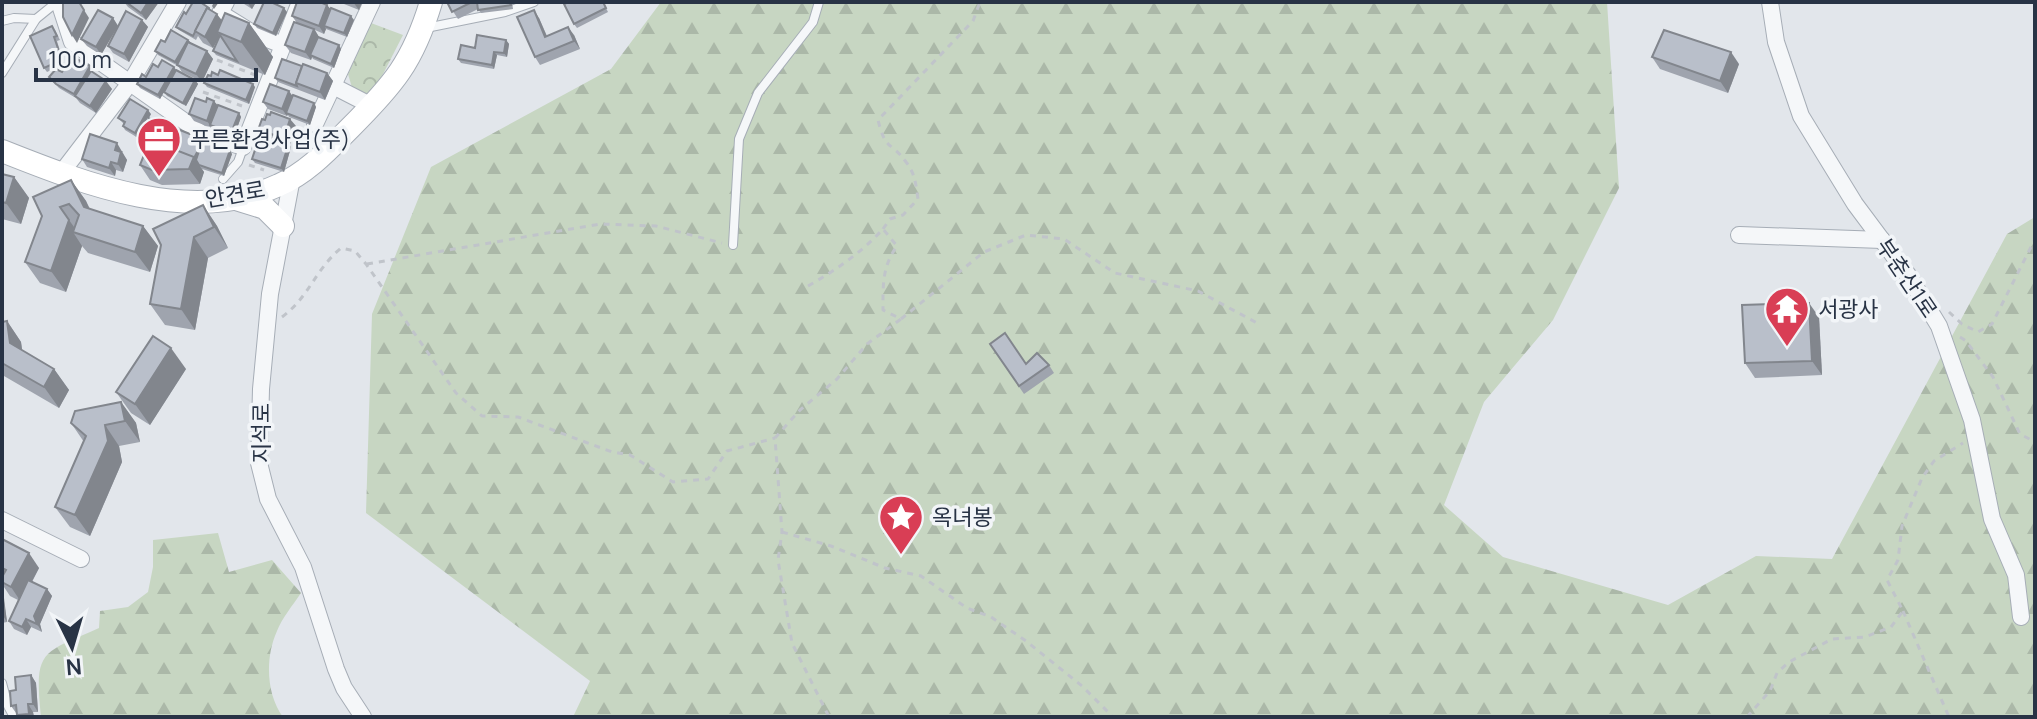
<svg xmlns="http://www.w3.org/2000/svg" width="2037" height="719" font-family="Manrope,'Noto Sans KR',sans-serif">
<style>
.forest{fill:url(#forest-firs)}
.park{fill:url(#park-crowns)}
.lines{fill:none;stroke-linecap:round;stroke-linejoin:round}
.lane-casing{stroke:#a6adb6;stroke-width:10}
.street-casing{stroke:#a6adb6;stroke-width:18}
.secondary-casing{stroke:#a6adb6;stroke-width:24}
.path{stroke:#c0c4ca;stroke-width:3;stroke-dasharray:6 6;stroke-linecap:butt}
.lane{stroke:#f5f7f9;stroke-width:8}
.street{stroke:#f5f7f9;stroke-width:16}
.secondary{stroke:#fff;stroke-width:22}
.wall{fill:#9fa4ae}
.shaded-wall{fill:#82868d}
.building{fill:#b9bfca;stroke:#82868d;stroke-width:2}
.labels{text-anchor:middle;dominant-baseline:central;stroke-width:7;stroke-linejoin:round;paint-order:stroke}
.poi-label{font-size:22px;fill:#283345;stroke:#f2f5f8;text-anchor:start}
.street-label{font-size:22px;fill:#283345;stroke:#f2f5f8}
</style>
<defs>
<pattern id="forest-firs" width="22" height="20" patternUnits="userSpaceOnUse" patternTransform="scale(2)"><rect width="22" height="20" fill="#c7d6c2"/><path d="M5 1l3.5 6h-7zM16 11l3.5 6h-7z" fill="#abb8a8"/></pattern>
<pattern id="park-crowns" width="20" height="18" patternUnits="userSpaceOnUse" patternTransform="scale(2)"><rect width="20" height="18" fill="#c7d6c2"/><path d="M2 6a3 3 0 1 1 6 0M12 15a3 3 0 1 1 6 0" fill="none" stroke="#abb8a8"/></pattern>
</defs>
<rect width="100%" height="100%" fill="#e2e6eb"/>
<g class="forest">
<polygon points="661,2 1607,2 1619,188 1553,320 1484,402 1444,505 1503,557 1668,605 1756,556 1832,559 2007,234 2035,217 2035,717 573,717 590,681 366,513 372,314 431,167 611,69"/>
<path d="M218 533 229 572 272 560 301 593C293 605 282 618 277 631 265 657 266 694 283 717H41C34 649 41 654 99 628L100 611 128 607 148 592 153 567V540Z"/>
</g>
<polygon class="park" points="371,23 403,35 380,80 369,93 359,94 353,91 348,74"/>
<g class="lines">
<g class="lane-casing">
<g id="lane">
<polyline points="2,21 14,18 36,19 57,2"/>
<polyline points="426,28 505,12 534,2"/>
<polyline points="2,73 36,19"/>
<polyline points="223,179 238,162 243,148"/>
<polyline points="733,245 739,139 758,93 813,22 819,2"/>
<polyline points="2,683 8,706 14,717"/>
</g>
</g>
<g class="street-casing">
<g id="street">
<polyline points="59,2 72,42 201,133 243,147 300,2"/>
<polyline points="226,2 220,13 254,34 283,45"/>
<polyline points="1770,2 1776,42 1801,116 1855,204 1908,275 1939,326 1972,420 1992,519 2016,575 2021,617"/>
<polyline points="333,86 372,106"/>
<polyline points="315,124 372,2"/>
<polyline points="62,172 130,83 178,2"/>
<polyline points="292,178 270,294 261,389 259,463 268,499 303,567 336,669 344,688 363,717"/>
<polyline points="1739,235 1882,240"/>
<polyline points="2,520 81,559"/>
</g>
</g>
<g class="secondary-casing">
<g id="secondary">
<path d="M2 151C85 184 192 226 279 185 307 173 329 149 350 128 393 85 413 62 431 2"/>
<polyline points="236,199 265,208 283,226"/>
</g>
</g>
<g class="path">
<polyline points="217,60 255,75"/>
<polyline points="203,92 242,106"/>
<polyline points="249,165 264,170"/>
<path d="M883 229 890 219 903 215 918 199C916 185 915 173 906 162 890 140 886 152 878 120L973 21 980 2"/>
<polyline points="367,264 600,224 656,226 722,243"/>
<path d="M808 286C836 270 861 253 883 229L897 246C882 267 883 285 883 310L901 319 867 344 837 379 800 410 775 438 782 532 778 560 792 643 829 717"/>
<polyline points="1949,312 1962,324 1978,332 1992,324 2035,239"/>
<path d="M282 317C310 296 314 271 341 248L355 251 366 264 456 393 482 416 518 417 612 452 630 455 673 482 708 479 727 451 775 438"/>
<polyline points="901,319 984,252 1026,235 1064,239 1115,273 1198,291 1257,323"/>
<polyline points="1960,337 1966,341 1993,377 2020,434 2035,442"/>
<polyline points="782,532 831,546 885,568 921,576 967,608 991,617 1026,641 1082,686 1113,717"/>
<polyline points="1903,611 1949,717"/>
<polyline points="1747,717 1770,691 1777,673 1789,662 1832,639 1865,637 1891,627 1903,611 1887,580 1898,560 1902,526 1922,478 1934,461 1963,443"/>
</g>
<use href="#lane" class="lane"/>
<use href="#street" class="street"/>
<use href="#secondary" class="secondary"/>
</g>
<g class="wall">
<polygon points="124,2 159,2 146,20 128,7"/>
<polygon points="241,2 256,2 252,9"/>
<polygon points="339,2 362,2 359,10"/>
<polygon points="447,2 476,2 478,4 512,2 513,9 481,13 478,9 458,19"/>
<polygon points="569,2 603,2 608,12 577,28 574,24"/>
<polygon points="327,5 330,9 354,20 347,37 326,29 324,34 315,30 319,37 339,45 341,49 334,68 313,59 312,57 311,60 291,53 285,45 297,23 292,16"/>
<polygon points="212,11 222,20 249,23 273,57 265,75 216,55 213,51 220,35 213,48 203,43 198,36 196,40 179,30 176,27 186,14"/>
<polygon points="287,12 276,36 257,28 254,24"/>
<polygon points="113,18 118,26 142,20 148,27 129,62 113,53 108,46 116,29 101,55 87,46 81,39"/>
<polygon points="539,18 547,36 574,35 580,49 540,65 535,57"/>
<polygon points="55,30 60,40 57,41 64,64 47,72 44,68"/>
<polygon points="188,40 191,43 207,51 213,59 202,82 182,72 178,66 158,55 155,51 165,42"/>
<polygon points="506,40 509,44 507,57 497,55 494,69 461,63 458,59 475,48"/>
<polygon points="1652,57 1739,64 1728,93 1660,69"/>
<polygon points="302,66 327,73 333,81 325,100 278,82 275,78"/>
<polygon points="92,70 92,71 112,89 96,113 80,103 76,98 59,88 49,77 62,72"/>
<polygon points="176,70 195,80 198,84 186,106 167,96 164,92 160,99 140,88 137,84 146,77"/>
<polygon points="211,76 255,87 249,104 207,87 204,83"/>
<polygon points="293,96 314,103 316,107 310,125 289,117 288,115 287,116 268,109 263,102"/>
<polygon points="206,102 239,113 241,117 234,137 194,121 189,114"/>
<polygon points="151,114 149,118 168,129 170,132 167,138 174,141 232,154 224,176 202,169 204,172 200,184 162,185 150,180 140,165 148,144 125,130 123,126 124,124 118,118"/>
<polygon points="296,126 290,145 291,147 284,172 255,163 252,159 262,135 258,130"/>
<polygon points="123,151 122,153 127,160 123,172 116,170 115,176 87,167 82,159"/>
<polygon points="2,174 14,177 29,198 21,224 2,219"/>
<polygon points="71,180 86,201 90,209 143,226 158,246 150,272 88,253 82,246 66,292 40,283 25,262"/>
<polygon points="203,205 217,226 228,248 208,258 195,330 165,325 150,304"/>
<polygon points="1819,317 1822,375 1755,378 1745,363"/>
<polygon points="7,321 21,342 22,350 54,369 69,390 59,408 4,376 2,379 2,322"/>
<polygon points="990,344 1026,364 1049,365 1054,373 1024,394"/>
<polygon points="186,369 150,425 131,413 116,392"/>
<polygon points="121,402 136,423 140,442 119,446 122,462 90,536 70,527 55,507 84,442 71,423"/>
<polygon points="2,539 39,568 32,582 47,589 52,596 40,624 42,632 31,627 27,635 14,629 9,621 18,600 10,596 2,584 3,575 2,573"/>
<polygon points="2,588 7,622 2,623"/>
<polygon points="31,675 36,683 38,712 33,712 34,717 19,717 11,706 16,690"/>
</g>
<g class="shaded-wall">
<polygon points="79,2 89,18 77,43 72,35"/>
<polygon points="148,2 159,2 146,20 141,13"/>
<polygon points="214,2 219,2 214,9 212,6"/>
<polygon points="247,2 256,2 252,9"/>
<polygon points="353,2 362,2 359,10"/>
<polygon points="327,5 333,12 324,26 326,29 324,34 319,26"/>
<polygon points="284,8 287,12 276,36 273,33"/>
<polygon points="534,10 539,18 550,44 545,37"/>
<polygon points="217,14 225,25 217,32 220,35 213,48 205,37"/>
<polygon points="351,16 354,20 347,37 344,33"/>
<polygon points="113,18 118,26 101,55 96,47"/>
<polygon points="142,20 148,27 129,62 124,54"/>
<polygon points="249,23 273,57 265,75 241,42"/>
<polygon points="568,27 574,35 580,49 574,41"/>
<polygon points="314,29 319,37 310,55 312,57 311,60 305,52"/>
<polygon points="188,40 191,43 178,66 175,62"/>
<polygon points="506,40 509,44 507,57 504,53"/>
<polygon points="339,45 341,49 334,68 331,64"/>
<polygon points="207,51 213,59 202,82 196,74"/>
<polygon points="494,52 497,55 494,69 492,65"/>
<polygon points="1731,52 1739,64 1728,93 1720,81"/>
<polygon points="90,66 92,70 77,97 74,94"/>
<polygon points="174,67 176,70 160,99 158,95"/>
<polygon points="327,73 333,81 325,100 320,92"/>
<polygon points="195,80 198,84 186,106 183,103"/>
<polygon points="106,81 112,89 96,113 90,106"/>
<polygon points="253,84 255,87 249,104 246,100"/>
<polygon points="289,91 294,98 287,116 282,109"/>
<polygon points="214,101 220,108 210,125 212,128 207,121"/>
<polygon points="314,103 316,107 310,125 307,121"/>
<polygon points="148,110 151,114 137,137 135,133"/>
<polygon points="239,113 241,117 234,137 231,133"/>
<polygon points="290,119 296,126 290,145 291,147 284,172 281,168 288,144 284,138"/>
<polygon points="168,129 170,132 160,151 158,147"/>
<polygon points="117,143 127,160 123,172 118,164 115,150"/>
<polygon points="201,145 197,162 204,172 200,184 189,169"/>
<polygon points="230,150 232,154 224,176 222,173"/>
<polygon points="111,162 116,170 115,176 109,168"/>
<polygon points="14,177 29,198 21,224 6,203"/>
<polygon points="71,180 86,201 98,228 84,207"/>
<polygon points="203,205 217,226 228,248 214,227"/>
<polygon points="69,220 79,234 73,232 82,246 66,292 51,271"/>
<polygon points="143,226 158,246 150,272 135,252"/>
<polygon points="194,237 208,258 195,330 181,309"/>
<polygon points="1809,303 1819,317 1822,375 1812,361"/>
<polygon points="7,321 21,342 24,364 10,343"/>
<polygon points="171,348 186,369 150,425 135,404"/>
<polygon points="54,369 69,390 59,408 44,387"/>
<polygon points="121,402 136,423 140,442 125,421"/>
<polygon points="105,425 119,446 122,462 90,536 75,515"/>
<polygon points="29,553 39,568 21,602 11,587"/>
<polygon points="2,588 3,590 7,622 2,614"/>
<polygon points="47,589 52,596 40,624 42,632 37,624 34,616"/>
<polygon points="26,619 31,627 27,635 22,627"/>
<polygon points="31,675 36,683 38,712 33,704"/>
<polygon points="28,704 33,712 34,717 31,717 29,714"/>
</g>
<g class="building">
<polygon points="63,2 79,2 84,10 72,35 63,17"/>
<polygon points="126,2 148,2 141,13"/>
<polygon points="193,2 200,2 209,8 209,9 207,8 193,36 176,27 184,12 186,14"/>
<polygon points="264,2 271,2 284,8 273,33 254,24"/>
<polygon points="297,2 320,2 327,5 319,26 292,16"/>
<polygon points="447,2 472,2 452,12"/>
<polygon points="477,2 510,2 511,5 478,10"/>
<polygon points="569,2 603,2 606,8 574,24 564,4"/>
<polygon points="207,8 217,14 205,37 195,31"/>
<polygon points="331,8 351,16 344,33 324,26"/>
<polygon points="98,10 113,18 96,47 81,39"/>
<polygon points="534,10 545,37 568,27 574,41 535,57 517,17"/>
<polygon points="126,11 142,20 124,54 108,46"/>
<polygon points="225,13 249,23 241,42 217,32"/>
<polygon points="294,22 314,29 305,52 285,45"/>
<polygon points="52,26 57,36 54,37 62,60 44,68 30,36"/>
<polygon points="171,30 188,40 175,62 155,51 161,40 165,42"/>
<polygon points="1664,30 1731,52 1720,81 1652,57"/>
<polygon points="220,35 237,61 213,51"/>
<polygon points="477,35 506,40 504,53 494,52 492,65 458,59 461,45 475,48"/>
<polygon points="318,37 339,45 331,64 310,55"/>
<polygon points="188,42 207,51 196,74 177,65"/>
<polygon points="71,56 90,66 74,94 56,84 49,77 56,69 62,72"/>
<polygon points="282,59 302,66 296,83 297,86 275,78"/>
<polygon points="162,60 174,67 158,95 137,84 142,74 146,77 153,64 158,67"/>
<polygon points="303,64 327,73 320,92 296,83"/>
<polygon points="176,70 195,80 183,103 164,92"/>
<polygon points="220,70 253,84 246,100 204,83 208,75 211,76 212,72 218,75"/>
<polygon points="91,71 106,81 90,106 75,96"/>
<polygon points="270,84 289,91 282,109 263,102"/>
<polygon points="293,95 314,103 307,121 286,113"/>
<polygon points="195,98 206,102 207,98 214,101 207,121 189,114"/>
<polygon points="130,99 148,110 135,133 123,126 125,122 118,118"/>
<polygon points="218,105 239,113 231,133 210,125"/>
<polygon points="271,112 290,119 284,138 258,130 262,119 265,120 267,114 270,115"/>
<polygon points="147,117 168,129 159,144 150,140 149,142 137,136"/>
<polygon points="180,130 230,150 222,173 199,165 196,160 201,145 194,158 162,145 165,137 174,141"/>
<polygon points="90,134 117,143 115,150 121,152 118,164 111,162 109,168 82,159"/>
<polygon points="260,135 289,143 281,168 252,159"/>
<polygon points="150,140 194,157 189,169 152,170 140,165"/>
<polygon points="2,174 14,177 6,203 2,202"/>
<polygon points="71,180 84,207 143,226 135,252 73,232 79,215 69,204 60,207 69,220 51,271 25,262 42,216 33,197"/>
<polygon points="203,205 214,227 194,237 181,309 150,304 161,245 153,229"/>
<polygon points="1809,303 1812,361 1745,363 1742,305"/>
<polygon points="7,321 10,343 54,369 44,387 2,363 2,322"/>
<polygon points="1005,333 1026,364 1037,353 1049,365 1019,386 990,344"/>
<polygon points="153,336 171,348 135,404 116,392"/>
<polygon points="121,402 125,421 105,425 108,441 75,515 55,507 86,436 71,423 75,411"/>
<polygon points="2,539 29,553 11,587 2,582 2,577 6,570 2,568"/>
<polygon points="28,580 47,589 34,616 37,624 26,619 22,627 9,621"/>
<polygon points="31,675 33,704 28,704 29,714 17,715 16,705 11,706 10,691 16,690 15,677"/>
</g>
<defs>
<g id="office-pin" transform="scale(2.3)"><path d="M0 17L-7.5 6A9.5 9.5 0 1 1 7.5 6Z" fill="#d93e55" stroke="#f2f5f8"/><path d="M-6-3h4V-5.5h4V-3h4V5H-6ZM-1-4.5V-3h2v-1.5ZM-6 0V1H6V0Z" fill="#fff"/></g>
<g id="temple-pin" transform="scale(2.3)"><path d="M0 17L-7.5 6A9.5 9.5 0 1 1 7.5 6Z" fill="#d93e55" stroke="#f2f5f8"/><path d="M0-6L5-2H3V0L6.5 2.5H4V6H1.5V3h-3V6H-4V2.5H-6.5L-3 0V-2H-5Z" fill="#fff"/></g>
<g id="sight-pin" transform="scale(2.3)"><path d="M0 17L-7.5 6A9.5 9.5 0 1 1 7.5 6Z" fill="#d93e55" stroke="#f2f5f8"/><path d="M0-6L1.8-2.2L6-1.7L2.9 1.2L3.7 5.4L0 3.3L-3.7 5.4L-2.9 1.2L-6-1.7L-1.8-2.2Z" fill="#fff"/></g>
</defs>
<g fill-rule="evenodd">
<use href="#office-pin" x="159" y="139"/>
<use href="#temple-pin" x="1787" y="309"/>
<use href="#sight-pin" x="901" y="517"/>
</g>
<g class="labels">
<g class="poi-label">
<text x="190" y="139">푸른환경사업(주)</text>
<text x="1818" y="309">서광사</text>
<text x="932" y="517">옥녀봉</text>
</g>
<g class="street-label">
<text transform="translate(235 194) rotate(-10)">안견로</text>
<text transform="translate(1907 278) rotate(56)">부춘산1로</text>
<text transform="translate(261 433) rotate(-90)">지석로</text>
</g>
</g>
<rect width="2037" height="719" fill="none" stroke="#283345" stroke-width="8"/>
<g transform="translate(72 647) rotate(175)" stroke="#f2f5f8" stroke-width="6" paint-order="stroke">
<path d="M0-6L14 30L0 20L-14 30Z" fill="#283345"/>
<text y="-12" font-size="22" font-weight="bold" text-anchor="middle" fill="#283345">N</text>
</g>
<path d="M36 68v12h220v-12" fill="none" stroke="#283345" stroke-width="4"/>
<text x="48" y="68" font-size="24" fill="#283345" stroke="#f2f5f8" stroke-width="6" paint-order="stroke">100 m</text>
</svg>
